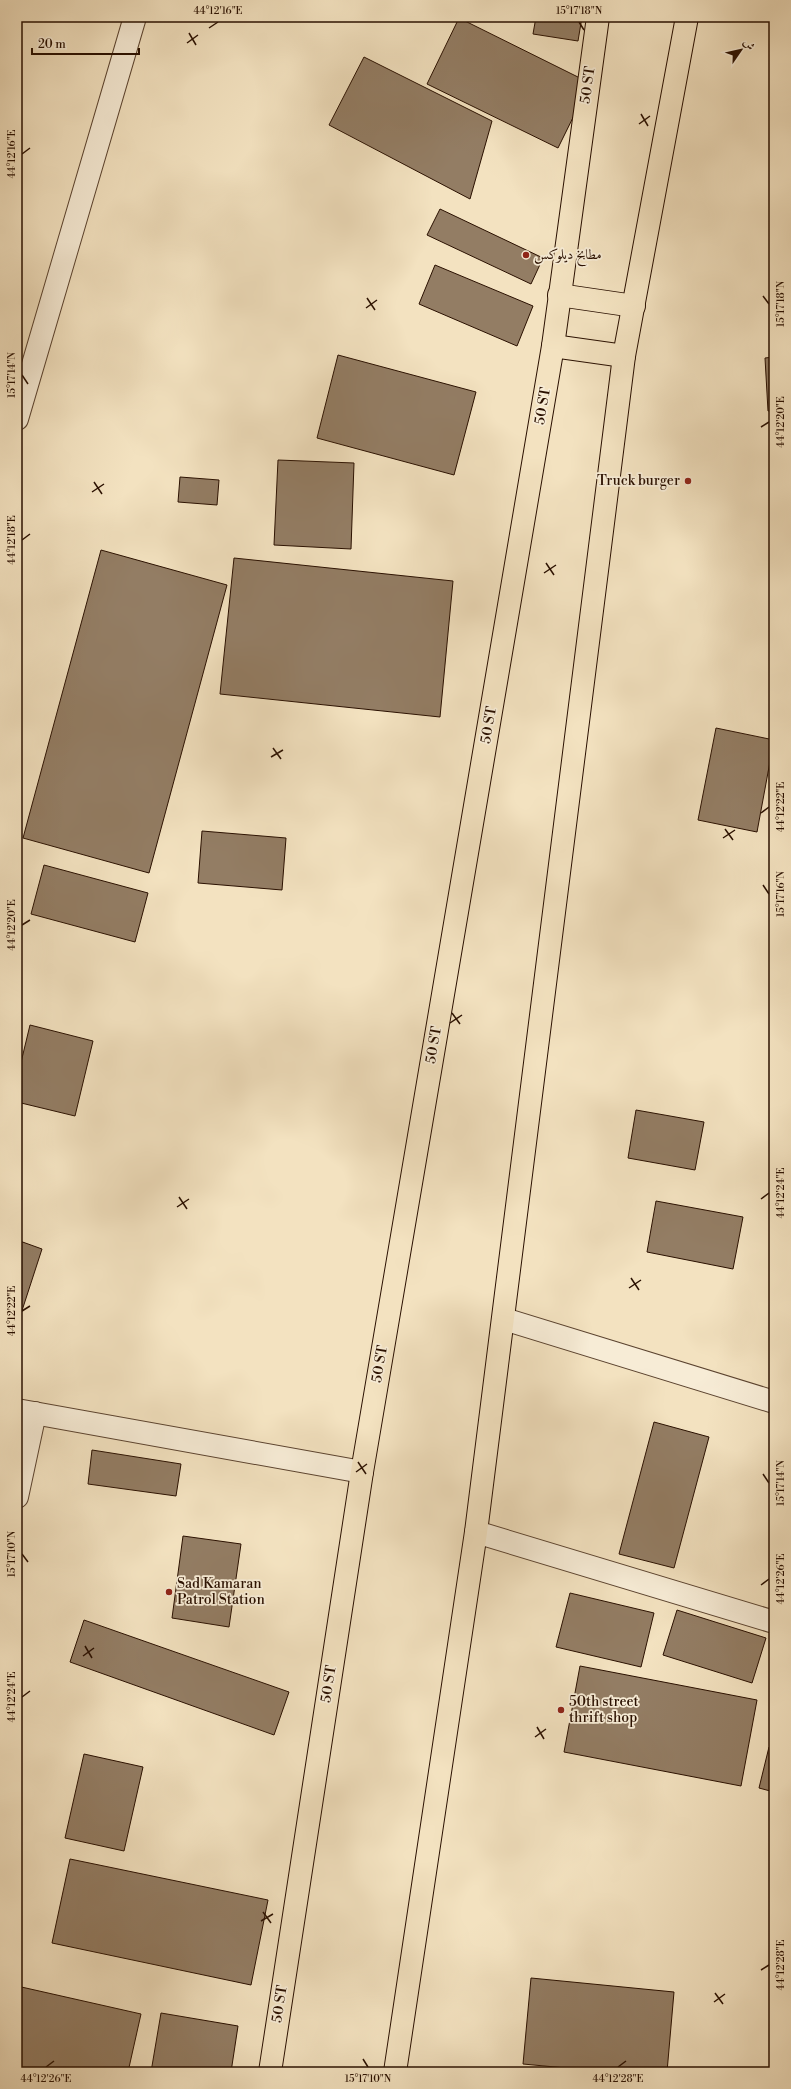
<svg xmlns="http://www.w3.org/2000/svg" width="791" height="2089" font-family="'Libre Bodoni',Amiri,serif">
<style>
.building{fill:#937d64;stroke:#2a1000}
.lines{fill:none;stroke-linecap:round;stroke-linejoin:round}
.street-casing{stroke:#5c4430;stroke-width:24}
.primary-casing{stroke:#2a1000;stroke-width:24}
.street{stroke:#f7ecd6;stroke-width:22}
.primary{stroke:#f3e2c0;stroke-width:22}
.ticks{fill:none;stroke:#2a1000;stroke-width:1.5}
.poi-dot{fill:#8f2418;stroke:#f7ecd6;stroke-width:1.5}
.labels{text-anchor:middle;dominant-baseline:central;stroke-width:3.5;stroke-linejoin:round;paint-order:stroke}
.street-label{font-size:14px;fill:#2a1000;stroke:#f7ecd6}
.poi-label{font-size:14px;fill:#2a1000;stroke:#f7ecd6;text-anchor:start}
.neatline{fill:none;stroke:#2a1000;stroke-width:1.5}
.ticks-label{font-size:10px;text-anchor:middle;fill:#2a1000}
</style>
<rect width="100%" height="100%" fill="#f3e2c0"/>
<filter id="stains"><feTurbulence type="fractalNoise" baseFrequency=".005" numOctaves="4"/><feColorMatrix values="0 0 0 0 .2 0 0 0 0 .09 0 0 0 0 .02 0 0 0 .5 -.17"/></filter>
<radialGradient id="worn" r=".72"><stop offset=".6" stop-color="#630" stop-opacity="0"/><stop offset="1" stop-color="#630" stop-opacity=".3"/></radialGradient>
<g class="building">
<polygon points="536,17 582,17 578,41 533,34"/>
<polygon points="459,18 590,83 558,148 427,84"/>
<polygon points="364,57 492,121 470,199 329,125"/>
<polygon points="440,209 543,258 531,284 427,235"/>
<polygon points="435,265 533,306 517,346 419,304"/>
<polygon points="338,355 476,392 454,475 317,438"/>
<polygon points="774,357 774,411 768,411 765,358"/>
<polygon points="278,460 354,463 351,549 274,545"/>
<polygon points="180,477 219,480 217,505 178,502"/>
<polygon points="101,550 227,585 149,873 23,838"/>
<polygon points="234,558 453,581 440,717 220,694"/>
<polygon points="716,728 774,740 757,832 698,820"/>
<polygon points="202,831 286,838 282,890 198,883"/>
<polygon points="44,865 148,893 135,942 31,914"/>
<polygon points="30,1025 93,1041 75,1116 17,1102 17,1079"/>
<polygon points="636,1110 704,1122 695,1170 628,1158"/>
<polygon points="656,1201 743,1217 733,1269 647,1252"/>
<polygon points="17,1240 42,1249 17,1326"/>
<polygon points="654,1422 709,1437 674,1568 619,1554"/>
<polygon points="92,1450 181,1464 176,1496 88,1484"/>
<polygon points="183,1536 241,1544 229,1627 172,1618"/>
<polygon points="570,1593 654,1613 641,1667 556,1647"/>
<polygon points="677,1610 766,1638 752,1683 663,1655"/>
<polygon points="84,1620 289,1692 274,1735 70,1662"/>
<polygon points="580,1666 757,1700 741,1786 564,1752"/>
<polygon points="769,1747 774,1749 774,1792 759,1788"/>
<polygon points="84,1754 143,1767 124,1851 65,1838"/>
<polygon points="70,1859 268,1900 251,1985 52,1943"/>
<polygon points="531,1978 674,1992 667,2072 609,2072 523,2064"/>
<polygon points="17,1986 141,2014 128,2072 37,2072 17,2067"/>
<polygon points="161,2013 238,2026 231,2072 151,2072"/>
</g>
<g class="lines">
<g class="street-casing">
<g id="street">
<polyline points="17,419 135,17"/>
<polyline points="504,1319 774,1402"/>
<polyline points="17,1410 362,1472"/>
<polyline points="17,1497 35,1413"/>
<polyline points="476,1532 774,1622"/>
</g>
</g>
<g class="primary-casing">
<g id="primary">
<polyline points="559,295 634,306"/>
<polyline points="553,346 624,356"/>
<polyline points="270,2072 362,1472 553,346 598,17"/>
<polyline points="395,2072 476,1532 624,356 687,17"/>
</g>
</g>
<use href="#street" class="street"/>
<use href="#primary" class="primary"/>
</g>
<path class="ticks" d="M579 22 584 30M209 28 218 22M189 33 196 45M187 43 198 35M641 114 648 126M639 124 650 116M22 154 30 148M763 296 769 304M367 298 375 310M366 308 377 300M22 375 28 384M761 427 769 422M94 482 102 494M92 492 104 484M22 540 30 534M546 563 554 575M544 573 556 565M273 748 281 759M271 757 283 750M761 813 769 807M725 829 733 840M723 838 735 830M763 885 769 894M22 925 30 920M452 1013 460 1024M450 1023 462 1015M179 1197 187 1209M761 1199 769 1193M177 1207 189 1199M631 1278 639 1290M629 1288 641 1280M22 1311 30 1306M358 1462 366 1474M356 1472 367 1464M763 1474 769 1483M22 1554 28 1562M761 1585 769 1579M85 1646 92 1658M83 1656 94 1648M22 1697 30 1691M537 1727 544 1739M535 1737 546 1729M263 1912 271 1923M261 1921 273 1914M761 1970 769 1965M715 1993 723 2004M714 2002 725 1994M363 2059 368 2067M46 2067 54 2061M618 2067 626 2061"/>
<g class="poi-dot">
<circle cx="526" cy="255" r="4"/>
<circle cx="688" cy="481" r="4"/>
<circle cx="169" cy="1592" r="4"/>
<circle cx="561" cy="1710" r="4"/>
</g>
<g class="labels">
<g class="street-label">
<text transform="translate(588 85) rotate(-82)">50 ST</text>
<text transform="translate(543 406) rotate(-80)">50 ST</text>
<text transform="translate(489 725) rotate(-80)">50 ST</text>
<text transform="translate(434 1045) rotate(-80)">50 ST</text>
<text transform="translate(380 1364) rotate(-80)">50 ST</text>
<text transform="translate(329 1684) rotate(-81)">50 ST</text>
<text transform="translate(280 2004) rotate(-81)">50 ST</text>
</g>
<g class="poi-label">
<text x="534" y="255">مطابخ ديلوكس</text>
<text x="680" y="481" text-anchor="end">Truck burger</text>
<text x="177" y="1584">Sad Kamaran<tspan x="177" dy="16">Patrol Station</tspan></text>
<text x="569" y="1702">50th street<tspan x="569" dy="16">thrift shop</tspan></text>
</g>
</g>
<rect width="791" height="2089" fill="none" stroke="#f3e2c0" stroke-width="44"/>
<g transform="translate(741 50) rotate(56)" stroke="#f7ecd6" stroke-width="3" paint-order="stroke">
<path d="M0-3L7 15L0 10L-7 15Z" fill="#2a1000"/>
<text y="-6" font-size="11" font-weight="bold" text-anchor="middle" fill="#2a1000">ش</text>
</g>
<path d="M32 48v6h107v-6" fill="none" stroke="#2a1000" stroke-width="2"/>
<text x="38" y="48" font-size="12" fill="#2a1000" stroke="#f7ecd6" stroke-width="3" paint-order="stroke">20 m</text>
<rect x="22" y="22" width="747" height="2045" class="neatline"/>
<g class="ticks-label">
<text x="218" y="14">44°12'16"E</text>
<text x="579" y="14">15°17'18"N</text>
<text transform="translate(11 154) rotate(-90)" y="4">44°12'16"E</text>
<text transform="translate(780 304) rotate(-90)" y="4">15°17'18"N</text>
<text transform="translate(11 375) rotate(-90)" y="4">15°17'14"N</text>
<text transform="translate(780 422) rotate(-90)" y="4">44°12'20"E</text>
<text transform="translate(11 540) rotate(-90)" y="4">44°12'18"E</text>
<text transform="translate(780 807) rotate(-90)" y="4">44°12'22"E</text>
<text transform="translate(780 894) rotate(-90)" y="4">15°17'16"N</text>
<text transform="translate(11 925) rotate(-90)" y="4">44°12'20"E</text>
<text transform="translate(780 1193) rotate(-90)" y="4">44°12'24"E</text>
<text transform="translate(11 1311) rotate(-90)" y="4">44°12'22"E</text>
<text transform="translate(780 1483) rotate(-90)" y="4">15°17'14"N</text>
<text transform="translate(11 1554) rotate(-90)" y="4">15°17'10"N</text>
<text transform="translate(780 1579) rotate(-90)" y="4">44°12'26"E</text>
<text transform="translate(11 1697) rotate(-90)" y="4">44°12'24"E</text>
<text transform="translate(780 1965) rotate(-90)" y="4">44°12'28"E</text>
<text x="46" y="2082">44°12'26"E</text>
<text x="368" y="2082">15°17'10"N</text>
<text x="618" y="2082">44°12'28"E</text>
</g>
<rect width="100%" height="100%" filter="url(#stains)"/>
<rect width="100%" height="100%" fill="url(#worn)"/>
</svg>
